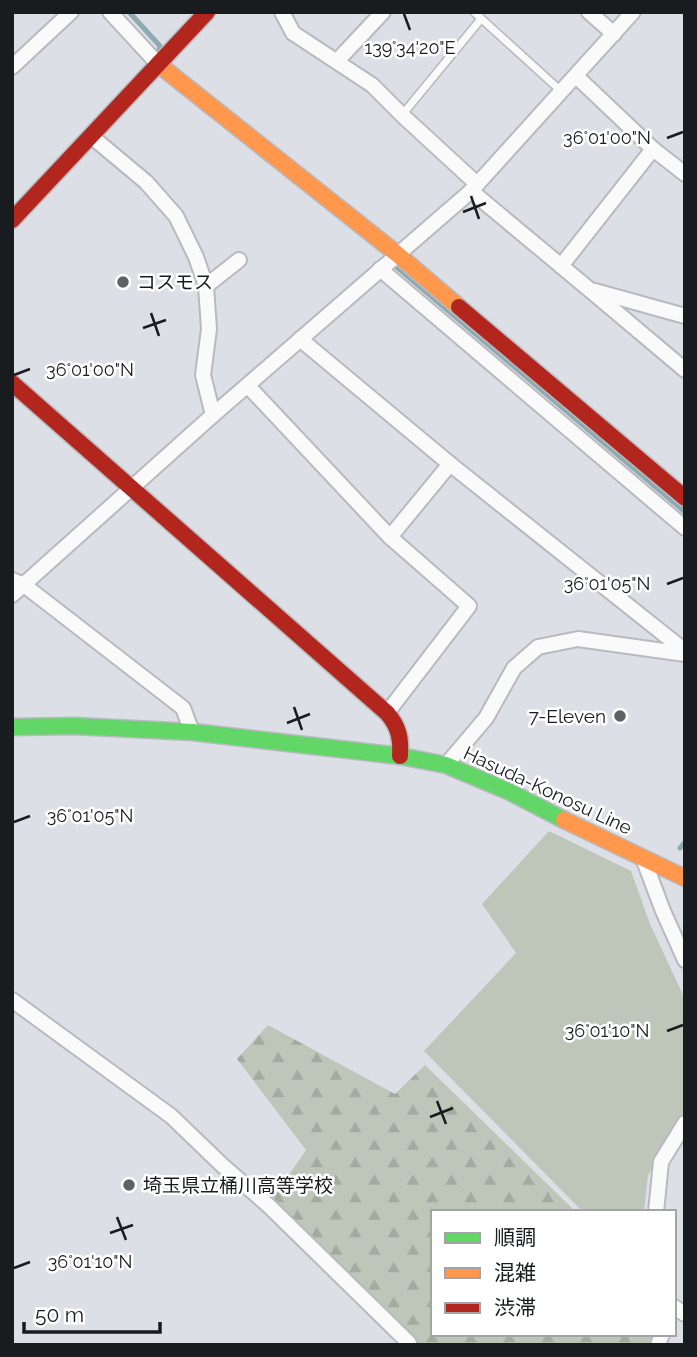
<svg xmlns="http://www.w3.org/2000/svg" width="697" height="1357" font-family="Raleway,'Noto Sans JP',sans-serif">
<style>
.green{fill:#bec6b9}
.forest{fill:url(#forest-firs)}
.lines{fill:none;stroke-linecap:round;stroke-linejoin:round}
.stream{stroke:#8eaab0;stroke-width:5}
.lane-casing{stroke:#b8babf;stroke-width:10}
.street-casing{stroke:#b8babf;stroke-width:18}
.fast-casing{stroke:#b8babf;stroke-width:19}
.slow-casing{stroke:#b8babf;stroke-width:19}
.jam-casing{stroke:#b8babf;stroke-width:19}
.lane{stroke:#fafafb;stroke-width:7}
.street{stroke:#fafafb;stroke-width:14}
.fast{stroke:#63d668;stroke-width:16}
.slow{stroke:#ff974d;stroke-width:16}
.jam{stroke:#b3261e;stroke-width:16}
.ticks{fill:none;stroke:#191c1f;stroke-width:2.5}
.poi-dot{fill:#5d6064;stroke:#fff;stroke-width:2.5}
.labels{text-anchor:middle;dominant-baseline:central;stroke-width:5;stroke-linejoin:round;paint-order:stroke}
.poi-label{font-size:19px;fill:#191c1f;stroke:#fff;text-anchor:start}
.street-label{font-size:19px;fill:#191c1f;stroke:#fff}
.ticks-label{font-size:18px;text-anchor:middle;fill:#191c1f;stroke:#fff;stroke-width:5;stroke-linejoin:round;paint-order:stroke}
</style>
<defs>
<pattern id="forest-firs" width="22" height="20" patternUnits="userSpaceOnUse" patternTransform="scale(1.75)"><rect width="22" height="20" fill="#bec6b9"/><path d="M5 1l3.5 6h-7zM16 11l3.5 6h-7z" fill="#a3aa9f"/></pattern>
</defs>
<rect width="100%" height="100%" fill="#dcdfe5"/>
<polygon class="green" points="549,831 631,871 650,924 685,999 685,1117 648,1175 644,1212 583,1212 424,1051 516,953 482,904"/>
<polygon class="forest" points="268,1025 395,1094 425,1065 576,1212 433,1212 433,1334 659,1334 655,1345 407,1345 268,1205 306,1150 237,1059"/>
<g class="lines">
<g class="stream">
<polyline points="129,12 160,46 158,53"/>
<polyline points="392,263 685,512"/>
<polyline points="680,848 685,842"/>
</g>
<g class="lane-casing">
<g id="lane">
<polyline points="474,12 561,91"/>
<polyline points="402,115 481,19"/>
</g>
</g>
<g class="street-casing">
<g id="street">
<polyline points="110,12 158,64"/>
<polyline points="282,12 293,33 372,85 402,115 477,184"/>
<polyline points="589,12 614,34"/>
<polyline points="337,61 383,12"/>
<polyline points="12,67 71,12"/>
<polyline points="576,76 653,149 685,174"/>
<polyline points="91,136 146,182 176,216 196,257 206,286 209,329 203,375 213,415"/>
<polyline points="471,191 590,290 685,370"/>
<polyline points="561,266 653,149"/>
<polyline points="380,269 685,528"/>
<polyline points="206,286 239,260"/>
<polyline points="595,291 685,316"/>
<polyline points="300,339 450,464 685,651"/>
<polyline points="248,386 390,537 469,606 387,713"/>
<polyline points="390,537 450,464"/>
<polyline points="12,580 24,585 183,708 192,732"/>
<polyline points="12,595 213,415 471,191 633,12"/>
<polyline points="446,765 486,718 514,668 538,647 578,639 685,654"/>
<polyline points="643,858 663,911 685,960"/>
<polyline points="12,1000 171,1116 223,1166 268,1205 409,1343 407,1345"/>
<polyline points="656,1212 661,1162 685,1123"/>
<polyline points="674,1307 685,1314"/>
<polyline points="658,1345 662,1334"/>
</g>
</g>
<g class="fast-casing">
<polyline id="fast" points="12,727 75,726 192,732 400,756 446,765 510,792 564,820"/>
</g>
<g class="slow-casing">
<g id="slow">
<polyline points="158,64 397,254 459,307"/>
<polyline points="564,820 685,878"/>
</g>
</g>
<g class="jam-casing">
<g id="jam">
<polyline points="12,220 207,12"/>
<polyline points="459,307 685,498"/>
<path d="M12 383 387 713C399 727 401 738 400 756"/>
</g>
</g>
<use href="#lane" class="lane"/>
<use href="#street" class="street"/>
<use href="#fast" class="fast"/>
<use href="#slow" class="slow"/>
<use href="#jam" class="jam"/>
</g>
<path class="ticks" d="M404 14 410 30M667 138 683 132M471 196 479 219M463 212 486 203M151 313 159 336M143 328 166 320M14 375 30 369M667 584 683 578M294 707 302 730M287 723 310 714M14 822 30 816M667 1031 683 1025M437 1101 446 1124M430 1117 453 1108M117 1217 126 1240M110 1233 133 1225M14 1268 30 1262"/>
<g class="poi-dot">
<circle cx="123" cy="282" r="7"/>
<circle cx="620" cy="716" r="7"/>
<circle cx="129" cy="1185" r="7"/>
</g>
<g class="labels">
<g class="poi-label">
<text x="137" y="282">コスモス</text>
<text x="606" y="716" text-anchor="end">7-Eleven</text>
<text x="143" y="1185">埼玉県立桶川高等学校</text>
</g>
<g class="street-label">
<text transform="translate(548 790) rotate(25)">Hasuda-Konosu Line</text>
</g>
</g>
<g class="ticks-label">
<text x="410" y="54">139°34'20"E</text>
<text x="607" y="144">36°01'00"N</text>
<text x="90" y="376">36°01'00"N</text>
<text x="607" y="590">36°01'05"N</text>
<text x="90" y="822">36°01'05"N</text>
<text x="607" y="1037">36°01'10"N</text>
<text x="90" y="1268">36°01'10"N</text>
</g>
<rect width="697" height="1357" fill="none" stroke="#191c1f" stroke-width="28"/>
<rect x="431" y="1210" width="245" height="126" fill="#ffffff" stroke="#a3a4a5" stroke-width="2"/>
<rect x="445" y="1233" width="35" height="10" fill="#63d668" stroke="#a3a4a5" stroke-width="2"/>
<text x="494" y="1245" font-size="21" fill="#191c1f">順調</text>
<rect x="445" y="1268" width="35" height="10" fill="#ff974d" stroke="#a3a4a5" stroke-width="2"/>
<text x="494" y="1280" font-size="21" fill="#191c1f">混雑</text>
<rect x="445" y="1303" width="35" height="10" fill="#b3261e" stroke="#a3a4a5" stroke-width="2"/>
<text x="494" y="1315" font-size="21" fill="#191c1f">渋滞</text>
<path d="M24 1322v10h136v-10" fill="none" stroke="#191c1f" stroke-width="3.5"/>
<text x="35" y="1322" font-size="21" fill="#191c1f" stroke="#ffffff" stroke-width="5" paint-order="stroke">50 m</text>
</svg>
